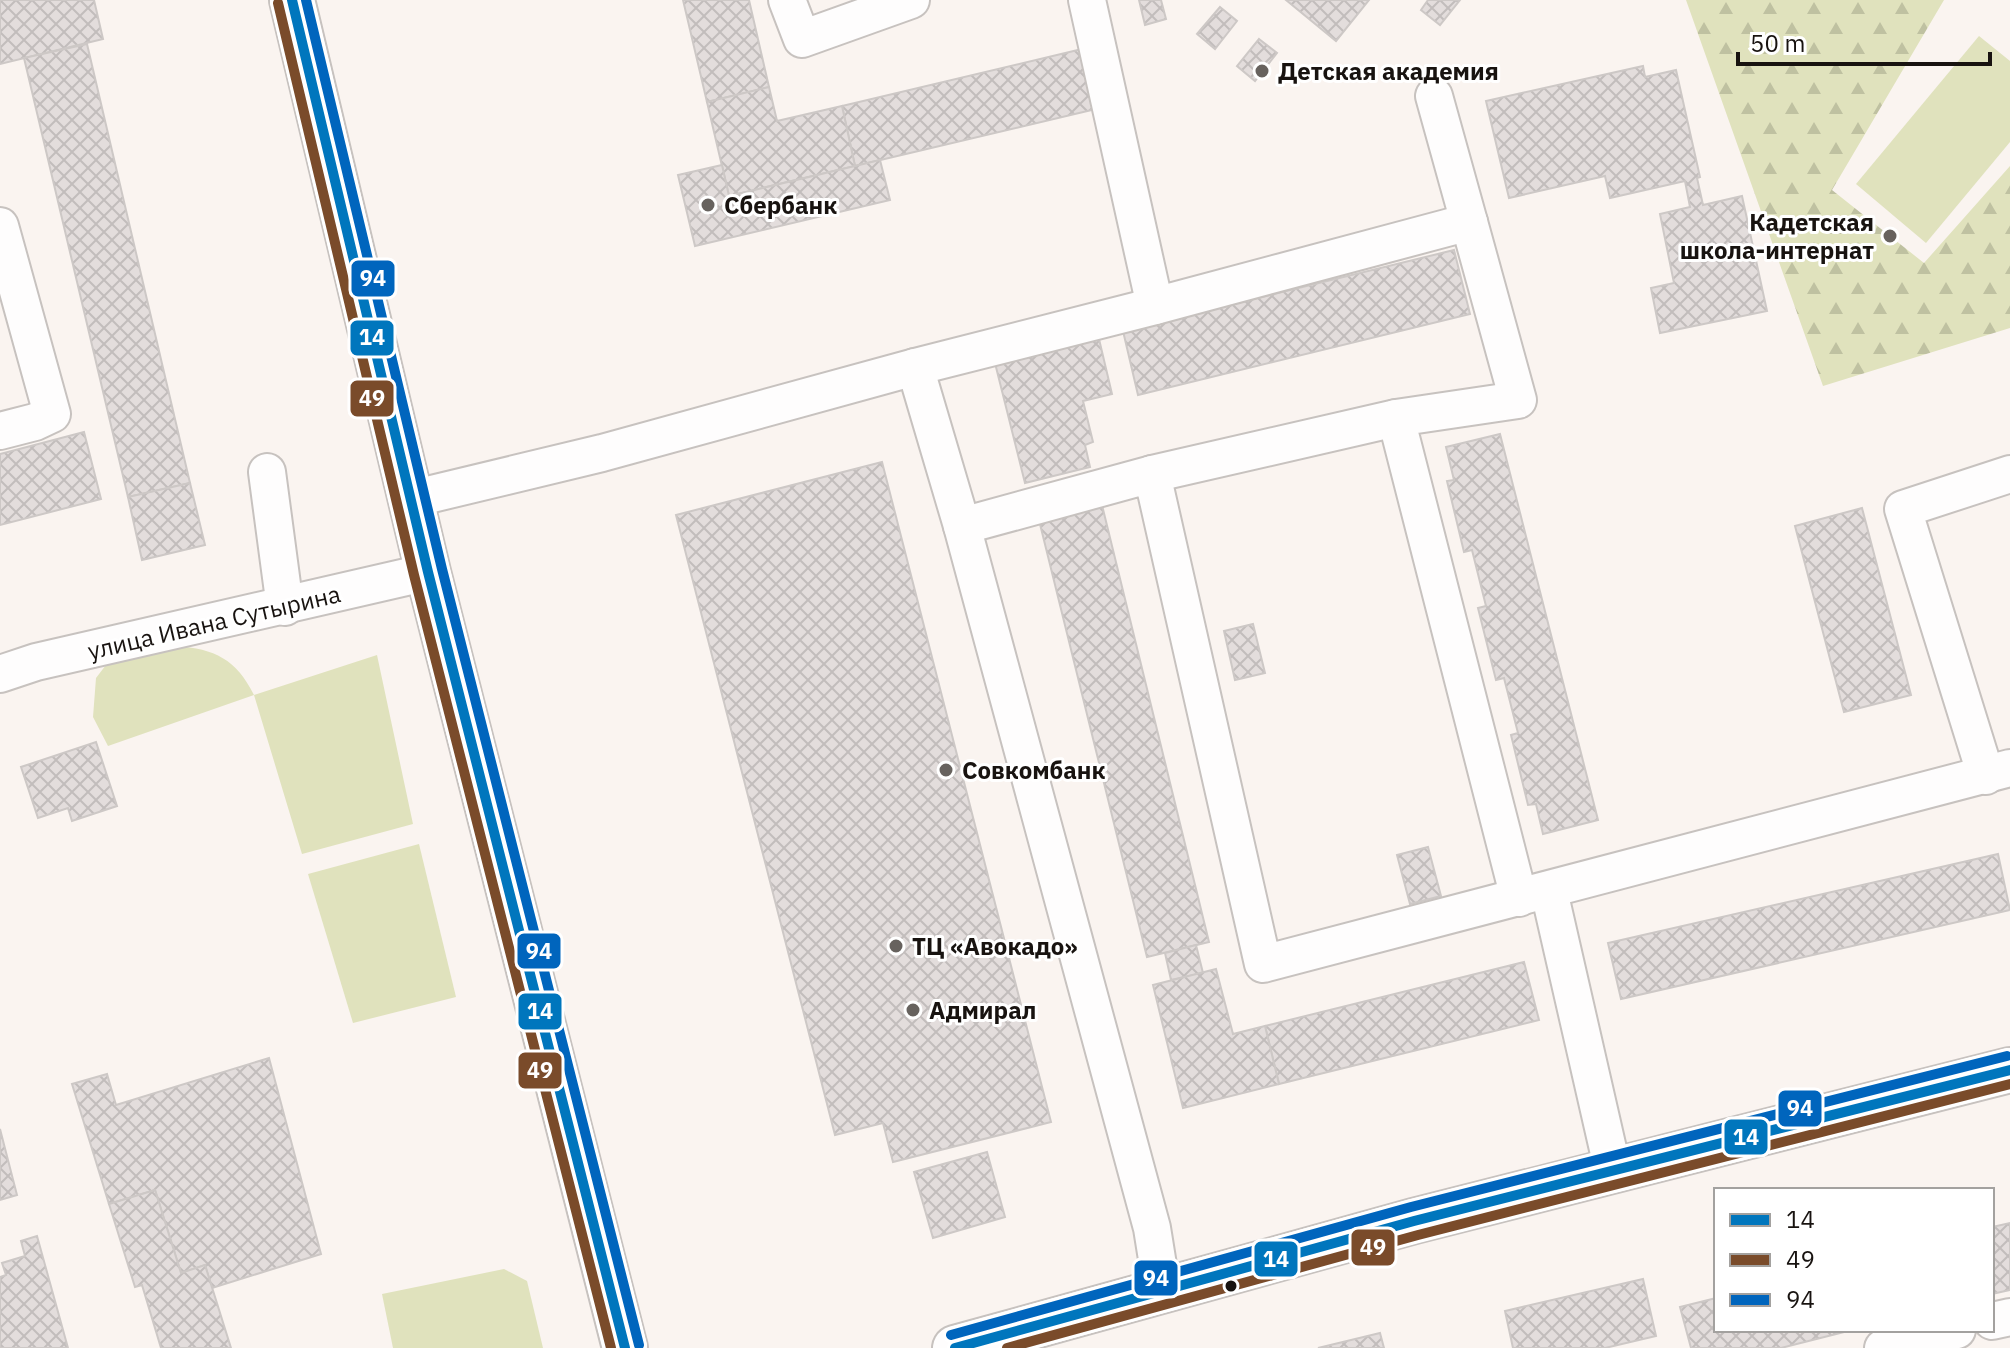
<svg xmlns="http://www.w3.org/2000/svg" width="2010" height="1348" font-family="'IBM Plex Sans',sans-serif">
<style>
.green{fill:#e0e2bd}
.forest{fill:url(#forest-firs)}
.building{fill:url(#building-cross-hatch);stroke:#cdc8c6;stroke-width:2}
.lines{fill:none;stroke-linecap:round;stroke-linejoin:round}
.minor-casing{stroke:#c7c2bf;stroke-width:40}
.major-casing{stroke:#c7c2bf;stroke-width:48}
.highway-casing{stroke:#c7c2bf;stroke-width:48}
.minor{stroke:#fefdfd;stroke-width:36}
.major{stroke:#fefdfd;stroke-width:44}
.highway{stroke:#fefdfd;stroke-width:44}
.bus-1-casing{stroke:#fff;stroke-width:16}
.bus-2-casing{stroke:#fff;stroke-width:16}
.bus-3-casing{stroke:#fff;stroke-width:16}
.bus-1{stroke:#0076bd;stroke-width:10}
.bus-2{stroke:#7a4b2a;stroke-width:10}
.bus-3{stroke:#0065bd;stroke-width:10}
.poi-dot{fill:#67625e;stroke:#fff;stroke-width:3}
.bus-dot{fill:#181310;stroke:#fff;stroke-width:3}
.labels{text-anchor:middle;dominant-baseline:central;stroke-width:6;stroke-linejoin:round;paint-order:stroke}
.poi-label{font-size:24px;font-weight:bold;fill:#181310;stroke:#fff;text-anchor:start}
.street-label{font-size:24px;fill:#181310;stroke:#fff}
.line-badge{stroke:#fff;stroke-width:3}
.badge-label{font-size:22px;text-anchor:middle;font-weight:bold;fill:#fff}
</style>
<defs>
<pattern id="forest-firs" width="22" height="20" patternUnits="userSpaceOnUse" patternTransform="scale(2)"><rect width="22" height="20" fill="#e0e2bd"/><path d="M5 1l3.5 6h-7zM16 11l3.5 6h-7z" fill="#bfc1a1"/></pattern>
<pattern id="building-cross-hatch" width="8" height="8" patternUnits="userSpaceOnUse" patternTransform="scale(2)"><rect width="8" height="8" fill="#e3dddc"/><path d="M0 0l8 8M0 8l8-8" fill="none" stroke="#c2bdbc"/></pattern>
</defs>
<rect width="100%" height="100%" fill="#faf4f0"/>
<g class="green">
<polygon points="1979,36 2010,61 2010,142 1926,243 1856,184"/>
<path d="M176 646C215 649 236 659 254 695L377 655 413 824 302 854 254 695 108 746 93 717 96 678 109 661Z"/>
<polygon points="419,844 456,997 353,1023 308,874"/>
<polygon points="504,1269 527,1281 543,1348 393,1348 382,1294"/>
</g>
<polygon class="forest" points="1686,0 1944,0 1832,190 1924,263 2010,166 2010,328 1823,386"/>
<g class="building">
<polygon points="0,0 94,0 103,39 0,64"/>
<polygon points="683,0 749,0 769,87 707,102"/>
<polygon points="1139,0 1161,0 1166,19 1145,25"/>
<polygon points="1286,0 1369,0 1336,41"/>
<polygon points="1428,0 1460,0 1440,25 1421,10"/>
<polygon points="1220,7 1237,21 1215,49 1197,34"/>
<polygon points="1259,39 1277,53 1255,81 1237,66"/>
<polygon points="87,44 190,483 128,497 24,58"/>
<polygon points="1082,49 1096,109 855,166 842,106"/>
<polygon points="1643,66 1645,77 1676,70 1700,177 1697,178 1703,205 1742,196 1767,311 1660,333 1651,288 1674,283 1660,214 1690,207 1685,181 1610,198 1605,176 1509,198 1486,101"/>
<polygon points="769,87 777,121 842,106 855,166 729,196 707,102"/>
<polygon points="880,160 890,200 695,246 678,175 722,165 729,196"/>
<polygon points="1454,250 1470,314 1138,395 1123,331"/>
<polygon points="1099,339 1112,394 1083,401 1093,442 1085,445 1090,467 1025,483 994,359"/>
<polygon points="84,432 101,499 0,525 0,454"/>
<polygon points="1500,434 1598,820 1543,834 1536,804 1528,805 1511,735 1518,733 1504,678 1496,680 1478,608 1486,606 1472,550 1464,552 1447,481 1454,480 1446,447"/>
<polygon points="882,462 1051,1122 893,1162 883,1123 835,1135 676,515"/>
<polygon points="190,483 205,545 142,560 128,497"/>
<polygon points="1101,501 1209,942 1147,957 1038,516"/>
<polygon points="1862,508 1911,695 1844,712 1795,526"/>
<polygon points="1253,624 1265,673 1235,680 1224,631"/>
<polygon points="96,742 117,806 72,821 68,808 38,818 21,767"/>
<polygon points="1428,847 1441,896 1410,904 1397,855"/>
<polygon points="1998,854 2010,910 1621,999 1608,943"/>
<polygon points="1196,945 1203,973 1171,980 1165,953"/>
<polygon points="1524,962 1539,1020 1279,1084 1265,1026"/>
<polygon points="1216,969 1233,1034 1265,1026 1279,1084 1183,1108 1153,985"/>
<polygon points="269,1058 321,1254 212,1288 205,1265 181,1273 155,1190 109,1204 72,1084 107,1074 116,1105"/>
<polygon points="0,1129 17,1195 0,1200"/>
<polygon points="987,1152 1005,1217 933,1238 914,1172"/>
<polygon points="155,1190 181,1273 205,1265 231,1348 161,1348 142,1285 135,1287 109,1204"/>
<polygon points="2010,1223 2010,1290 1992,1294 1992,1227"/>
<polygon points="37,1236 68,1348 0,1348 0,1277 6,1275 2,1263 25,1256 21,1241"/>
<polygon points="1643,1279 1656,1336 1605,1348 1513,1348 1505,1311"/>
<polygon points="1716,1298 1716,1330 1852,1330 1781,1348 1691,1348 1680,1307"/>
<polygon points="1380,1333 1384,1348 1318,1348"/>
</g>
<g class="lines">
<g class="minor-casing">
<g id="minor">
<polyline points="787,0 802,39 911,0"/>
<polyline points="1087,0 1155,306"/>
<polyline points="1469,222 1518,400 1396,418 1519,898"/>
<polyline points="0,226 52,414 35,422 0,431"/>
<polyline points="915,367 962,526 1152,1228 1162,1290"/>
<polyline points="267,472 285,607"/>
<polyline points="1152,474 1396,418"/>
<polyline points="411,499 602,453 915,367 1155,306 1469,222 1434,96"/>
<polyline points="962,526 1152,474 1263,964 2010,768"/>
<polyline points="0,674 36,662 428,572"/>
<polyline points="1986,776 1903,509 2010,474"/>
<polyline points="1549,891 1613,1171"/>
<polyline points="1992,1321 2010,1317"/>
<polyline points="1883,1348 1957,1330"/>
</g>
</g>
<g class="major-casing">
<polyline id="major" points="955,1348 1414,1221 2010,1070"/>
</g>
<g class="highway-casing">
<polyline id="highway" points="292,0 428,572 625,1348"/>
</g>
<use href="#minor" class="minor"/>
<use href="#major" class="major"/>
<use href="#highway" class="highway"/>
<g class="bus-1-casing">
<g id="bus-1">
<polyline points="292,0 428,572 625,1348"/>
<polyline points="955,1348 1414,1221 2010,1070"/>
</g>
</g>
<g class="bus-2-casing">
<g id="bus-2">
<polyline points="278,3 414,575 611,1348"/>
<polyline points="1007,1348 1418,1235 2010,1084"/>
</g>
</g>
<g class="bus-3-casing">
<g id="bus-3">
<polyline points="306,0 442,569 639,1345"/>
<polyline points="951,1335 1411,1207 2007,1056"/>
</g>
</g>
<use href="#bus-1" class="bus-1"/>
<use href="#bus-2" class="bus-2"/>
<use href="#bus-3" class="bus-3"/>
</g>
<g class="poi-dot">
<circle cx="1262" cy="71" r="8"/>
<circle cx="708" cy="205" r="8"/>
<circle cx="1890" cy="236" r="8"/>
<circle cx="946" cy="770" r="8"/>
<circle cx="896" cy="946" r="8"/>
<circle cx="913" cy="1010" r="8"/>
</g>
<circle class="bus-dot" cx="1231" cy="1286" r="7"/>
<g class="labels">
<g class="poi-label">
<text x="1278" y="71">Детская академия</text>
<text x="724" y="205">Сбербанк</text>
<text x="1874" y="222" text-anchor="end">Кадетская<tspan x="1874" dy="28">школа-интернат</tspan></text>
<text x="962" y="770">Совкомбанк</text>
<text x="912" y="946">ТЦ «Авокадо»</text>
<text x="929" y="1010">Адмирал</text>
</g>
<g class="street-label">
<text transform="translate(214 622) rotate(-13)">улица Ивана Сутырина</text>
</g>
</g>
<g class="line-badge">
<rect x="350" y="259" width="46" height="39" rx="8" fill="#0065bd"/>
<rect x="349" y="319" width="46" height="38" rx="8" fill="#0076bd"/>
<rect x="349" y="379" width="46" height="39" rx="8" fill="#7a4b2a"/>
<rect x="516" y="932" width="46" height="38" rx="8" fill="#0065bd"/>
<rect x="517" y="992" width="46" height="39" rx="8" fill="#0076bd"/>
<rect x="517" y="1051" width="46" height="39" rx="8" fill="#7a4b2a"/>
<rect x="1777" y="1089" width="46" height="39" rx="8" fill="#0065bd"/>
<rect x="1723" y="1118" width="46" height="38" rx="8" fill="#0076bd"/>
<rect x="1350" y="1228" width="46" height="39" rx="8" fill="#7a4b2a"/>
<rect x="1253" y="1240" width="46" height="38" rx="8" fill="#0076bd"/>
<rect x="1133" y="1259" width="46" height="38" rx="8" fill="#0065bd"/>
</g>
<g class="badge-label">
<text x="373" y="286">94</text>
<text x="372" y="345">14</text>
<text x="372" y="406">49</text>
<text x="539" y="959">94</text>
<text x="540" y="1019">14</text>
<text x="540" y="1078">49</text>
<text x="1800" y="1116">94</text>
<text x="1746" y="1145">14</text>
<text x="1373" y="1255">49</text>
<text x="1276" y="1267">14</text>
<text x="1156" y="1286">94</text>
</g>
<rect x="1714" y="1188" width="280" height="144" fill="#ffffff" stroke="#a3a19f" stroke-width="2"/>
<rect x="1730" y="1214" width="40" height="12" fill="#0076bd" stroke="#a3a19f" stroke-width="2"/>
<text x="1786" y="1228" font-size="24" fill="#181310">14</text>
<rect x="1730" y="1254" width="40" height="12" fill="#7a4b2a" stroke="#a3a19f" stroke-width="2"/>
<text x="1786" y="1268" font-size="24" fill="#181310">49</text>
<rect x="1730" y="1294" width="40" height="12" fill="#0065bd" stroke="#a3a19f" stroke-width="2"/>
<text x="1786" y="1308" font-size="24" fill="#181310">94</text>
<path d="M1738 52v12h252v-12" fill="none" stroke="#181310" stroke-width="4"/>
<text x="1750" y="52" font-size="24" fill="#181310" stroke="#ffffff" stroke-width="6" paint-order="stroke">50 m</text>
</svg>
